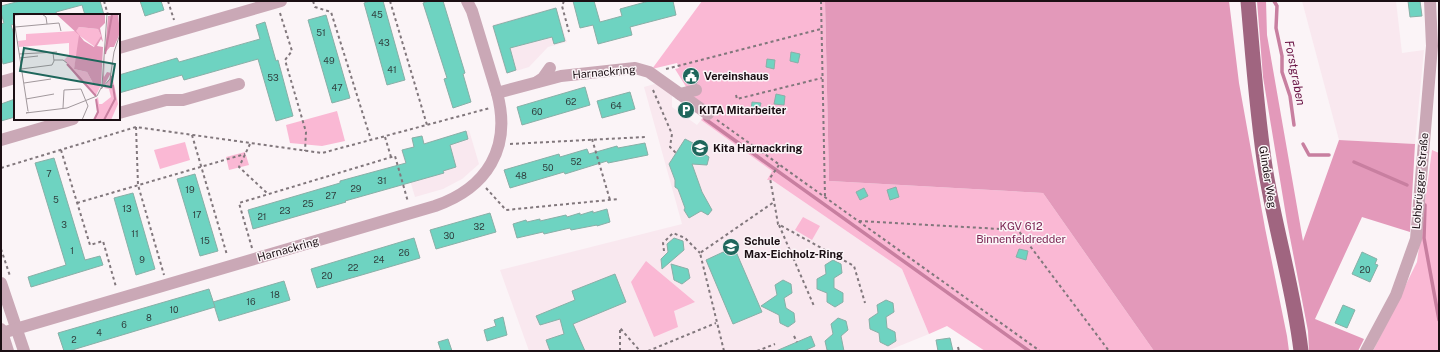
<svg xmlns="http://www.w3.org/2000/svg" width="1440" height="352" font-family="'Public Sans',sans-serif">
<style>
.built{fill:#f9e8ef}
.green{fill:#fab8d4}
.forest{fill:#e399ba}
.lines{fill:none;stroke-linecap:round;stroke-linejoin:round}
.stream{stroke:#c87fa0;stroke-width:3.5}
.building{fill:#6ed3c1;stroke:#89afa7}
.path{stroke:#81777c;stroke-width:2;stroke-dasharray:3 3;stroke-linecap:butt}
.minor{stroke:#caa8b6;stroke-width:12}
.major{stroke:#a06580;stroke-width:15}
.labels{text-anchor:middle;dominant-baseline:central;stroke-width:3;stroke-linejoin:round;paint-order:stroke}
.number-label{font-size:9px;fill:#30403f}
.street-label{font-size:11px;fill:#1b0f14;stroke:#fbf4f7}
.poi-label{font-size:11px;font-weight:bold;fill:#1b0f14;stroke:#fbf4f7;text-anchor:start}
.park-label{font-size:11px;fill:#7b2553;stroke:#fbf4f7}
.water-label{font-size:12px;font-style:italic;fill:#660f41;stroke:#fbf4f7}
.inset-river{fill:none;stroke:#c87fa0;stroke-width:2}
.inset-road{fill:none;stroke:#a1989c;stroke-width:1}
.view{fill:#1e665b;fill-opacity:0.15;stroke:#1e665b;stroke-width:2}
.inset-edge{fill:none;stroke:#1b0f14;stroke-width:2}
</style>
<rect width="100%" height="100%" fill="#fbf4f7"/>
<g class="built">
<polygon points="1302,1 1396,1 1402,53 1424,50 1415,144 1339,140"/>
<polygon points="556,7 567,42 548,47 529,67 506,74 492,25"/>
<polygon points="658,83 672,93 672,107 697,125 701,120 772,171 767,180 772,180 902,269 929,334 887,351 529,351 500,270 682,224 644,87"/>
<polygon points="469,130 479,164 462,179 443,189 415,197 401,150 414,146 411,138 422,135 424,143"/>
</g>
<g class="green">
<polygon points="702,1 825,1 829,181 1043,193 1154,351 985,351 947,326 929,334 902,269 772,180 767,180 772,171 701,120 709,109 693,98 675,69 679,68 677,63 652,69"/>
<polygon points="337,111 345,141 322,146 290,143 286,125"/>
<polygon points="185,142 190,160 160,169 154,150"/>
<polygon points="1432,150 1439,153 1439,351 1373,351 1417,262"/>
<polygon points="245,152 249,165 229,170 226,157"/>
<polygon points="803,217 820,226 812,240 795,230"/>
<polygon points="646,261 695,302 674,311 678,327 654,337 631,282"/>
</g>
<g class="forest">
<polygon points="825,1 1229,1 1239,83 1265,228 1287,336 1289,351 1154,351 1043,193 829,181"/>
<polygon points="1257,1 1266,1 1267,35 1303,241 1339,140 1415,144 1410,232 1362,217 1315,319 1364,339 1358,351 1309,351 1308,331 1287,222 1263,77"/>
</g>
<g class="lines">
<g class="stream">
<polyline points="1274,1 1277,6 1276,28 1282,56 1282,72 1290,96 1294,125"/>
<polyline points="705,119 1029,351"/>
<polyline points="1303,144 1309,155 1329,155"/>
<polyline points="1354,162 1407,185"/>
<polyline points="1425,205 1424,238 1439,320"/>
</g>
</g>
<g class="building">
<polygon points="20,1 100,1 104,15 85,15 82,5 56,12 57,15 15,15 15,24 11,25 15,38 15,61 3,64 1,55 1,24 4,23 1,13 1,6"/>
<polygon points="140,1 161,1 164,10 145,16"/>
<polygon points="370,1 383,1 405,80 387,85 364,3"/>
<polygon points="429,1 443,1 465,73 463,74 471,102 453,108 444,79 447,78 423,3"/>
<polygon points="573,1 594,1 600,22 622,16 620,9 649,1 673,1 676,15 630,27 632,35 598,44 593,25 580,28"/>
<polygon points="1408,1 1420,1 1422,16 1410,17"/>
<polygon points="556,8 565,41 554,44 552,37 510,48 516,70 507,73 493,26"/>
<polygon points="326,15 350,98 332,103 308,20"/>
<polygon points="265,22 276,61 278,60 293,116 276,121 258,59 184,80 182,75 119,93 119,75 177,58 179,62 260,39 256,25"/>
<polygon points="791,52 800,54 798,63 790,61"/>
<polygon points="767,59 775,60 774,69 766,67"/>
<polygon points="694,68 697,83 688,84 685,70"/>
<polygon points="585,87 590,105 522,125 517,107"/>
<polygon points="630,92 635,109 602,118 597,101"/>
<polygon points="776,94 785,96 784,105 774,104"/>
<polygon points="15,99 15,117 1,121 1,104"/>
<polygon points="752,102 761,103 759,111 751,110"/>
<polygon points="466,131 468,139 450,145 456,167 443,171 444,173 345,201 346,202 253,229 248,210 340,183 340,181 406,163 402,150 414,147 412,138 422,136 424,144"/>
<polygon points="685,139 693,143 692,145 709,157 707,165 692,164 702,192 712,210 708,215 701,211 689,218 684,210 685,208 678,189 675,187 675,180 669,164"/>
<polygon points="645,143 648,155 608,163 607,161 565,174 564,172 510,188 504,170 559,154 560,157 587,149 589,154 617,146 618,148"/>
<polygon points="54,158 85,260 100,256 103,265 31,287 28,277 66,265 35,163"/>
<polygon points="195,174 218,251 200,256 177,179"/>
<polygon points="896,187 899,197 890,200 887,190"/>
<polygon points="864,188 868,196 860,200 856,192"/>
<polygon points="133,193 155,269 136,275 114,198"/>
<polygon points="607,209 610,222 597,226 597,225 571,230 570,228 544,234 543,232 517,238 513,224 526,220 527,222 540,219 540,221 566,215 567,217 580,213 580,215 593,211 593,213"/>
<polygon points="490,213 496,232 436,249 430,230"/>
<polygon points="414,238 420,258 317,288 311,269"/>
<polygon points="674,238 683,241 684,250 662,269 661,259 668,252 667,244"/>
<polygon points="734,247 762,312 733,324 706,260"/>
<polygon points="1019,249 1028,251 1026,260 1016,257"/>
<polygon points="1362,252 1377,259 1375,264 1378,265 1370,282 1352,274"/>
<polygon points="833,260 841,264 842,273 834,278 834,288 843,293 843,302 835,307 827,302 827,293 817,289 817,279 826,274 825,265"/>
<polygon points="671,264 688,269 690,278 682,284 674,280"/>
<polygon points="615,274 626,302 573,324 585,351 550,351 546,340 564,334 560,319 540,325 536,316 575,300 572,291"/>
<polygon points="783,280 791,284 792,293 784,298 786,308 794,313 795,322 788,327 780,323 779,315 761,306 777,295 775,285"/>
<polygon points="284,281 290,300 219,321 213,302"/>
<polygon points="209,289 215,307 69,351 64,351 58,333"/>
<polygon points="886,300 893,303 894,312 886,317 887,328 895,332 896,341 888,346 880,342 879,333 870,329 869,319 878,313 877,305"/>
<polygon points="1343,305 1355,310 1347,328 1335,323"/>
<polygon points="503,317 507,335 487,341 484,330 496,326 494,320"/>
<polygon points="838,318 846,321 848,330 841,336 844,351 832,351 827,350 825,341 833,334 831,324"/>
<polygon points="811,336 815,346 804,351 776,351"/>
<polygon points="950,338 953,351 938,351 936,340"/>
<polygon points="448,339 452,351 441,351 438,342"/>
</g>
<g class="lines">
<g class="path">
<polyline points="104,1 108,15"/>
<polyline points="168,1 174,20"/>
<polyline points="313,1 315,7 331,12 371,140"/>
<polyline points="390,1 427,125"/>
<polyline points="564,1 562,6 569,32"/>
<polyline points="821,1 825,197"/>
<polyline points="280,13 292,51 285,60 306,132 305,151"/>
<polyline points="666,69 821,29"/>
<polyline points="653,90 672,134 670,147 676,153"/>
<polyline points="736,95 737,99 822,78"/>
<polyline points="717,120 1040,351"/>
<polyline points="136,127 138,185 164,275"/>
<polyline points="192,135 227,255"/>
<polyline points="385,137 391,157"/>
<polyline points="592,139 610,200"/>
<polyline points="250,144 239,167 268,194"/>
<polyline points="510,144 645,137"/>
<polyline points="61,150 90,245 103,241 116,287"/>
<polyline points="779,165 770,178 778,224 854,266 865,303"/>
<polyline points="1,168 136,127 322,153 490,108"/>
<polyline points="486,188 506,210 619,199"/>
<polyline points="77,203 245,154"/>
<polyline points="859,221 1018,230 1109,351"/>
<polyline points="779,225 814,306"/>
<polyline points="252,248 239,203 395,156 408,202"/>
<polyline points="1,249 10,276"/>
<polyline points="664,251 663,243 673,233 685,238 700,253"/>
<polyline points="794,336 797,342"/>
<polyline points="958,347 959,351"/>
<polyline points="620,351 620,328 640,351"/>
<polyline points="648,351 716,323"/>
<polyline points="724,351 700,253 774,202"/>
<polyline points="757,351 775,344"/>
</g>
<g class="minor">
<polyline points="119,48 281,1"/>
<polyline points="1,82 15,78"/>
<polyline points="537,82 543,78 550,68"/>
<polyline points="497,93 561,76 635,68 649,72 708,114"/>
<polyline points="680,94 696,90"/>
<polyline points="119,113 166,100 183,100 239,84"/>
<polyline points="1,140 73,119"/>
<polyline points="1,283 24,351"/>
<polyline points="1,329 8,351"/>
<path d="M2 333 435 206C487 188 512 148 497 93L472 11 467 1"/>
<polyline points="1366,351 1396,295 1416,239 1432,46 1430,1"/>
</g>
<path class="major" d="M1248 1C1253 58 1257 116 1266 173 1276 232 1294 291 1301 351"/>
</g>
<defs>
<g id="civic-disc" transform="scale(0.9)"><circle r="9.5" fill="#1e665b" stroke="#fbf4f7"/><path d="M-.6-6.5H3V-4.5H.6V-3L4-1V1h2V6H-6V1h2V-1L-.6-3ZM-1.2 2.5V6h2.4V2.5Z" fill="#fff"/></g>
<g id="parking-disc" transform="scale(0.9)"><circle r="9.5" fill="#1e665b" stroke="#fbf4f7"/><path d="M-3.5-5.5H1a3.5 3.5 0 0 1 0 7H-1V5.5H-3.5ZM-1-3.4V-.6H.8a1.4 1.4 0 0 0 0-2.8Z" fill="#fff"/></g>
<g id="school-disc" transform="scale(0.9)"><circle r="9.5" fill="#1e665b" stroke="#fbf4f7"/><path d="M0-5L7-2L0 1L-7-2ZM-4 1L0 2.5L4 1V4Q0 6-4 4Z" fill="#fff"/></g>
</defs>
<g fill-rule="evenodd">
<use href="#civic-disc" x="691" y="76"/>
<use href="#parking-disc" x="686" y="110"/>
<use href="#school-disc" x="700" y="148"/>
<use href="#school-disc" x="731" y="247"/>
</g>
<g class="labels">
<g class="number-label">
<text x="377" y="14">45</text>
<text x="321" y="32">51</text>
<text x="384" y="42">43</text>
<text x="329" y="60">49</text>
<text x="392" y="69">41</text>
<text x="273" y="77">53</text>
<text x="337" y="87">47</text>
<text x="571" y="101">62</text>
<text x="616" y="105">64</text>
<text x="537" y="111">60</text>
<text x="576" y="161">52</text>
<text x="548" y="167">50</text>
<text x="49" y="173">7</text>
<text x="521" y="175">48</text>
<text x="382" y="180">31</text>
<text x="356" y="188">29</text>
<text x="190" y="189">19</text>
<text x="331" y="195">27</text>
<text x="56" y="199">5</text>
<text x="308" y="203">25</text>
<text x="127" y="208">13</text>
<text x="285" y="210">23</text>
<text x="197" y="214">17</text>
<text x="262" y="216">21</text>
<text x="64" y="224">3</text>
<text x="479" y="226">32</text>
<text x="135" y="233">11</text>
<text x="449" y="235">30</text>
<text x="205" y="240">15</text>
<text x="72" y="250">1</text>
<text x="404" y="252">26</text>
<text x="142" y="259">9</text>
<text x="379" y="259">24</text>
<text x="353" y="267">22</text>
<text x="1365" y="269">20</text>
<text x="327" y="275">20</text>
<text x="275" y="294">18</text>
<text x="251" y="301">16</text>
<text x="174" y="309">10</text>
<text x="149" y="317">8</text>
<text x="124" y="324">6</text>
<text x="99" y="332">4</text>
<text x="74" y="339">2</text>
</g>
<g class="street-label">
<text transform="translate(604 72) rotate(-5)">Harnackring</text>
<text transform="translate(1268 177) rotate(81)">Glinder Weg</text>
<text transform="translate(1420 181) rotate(-85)">Lohbrügger Straße</text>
<text transform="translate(288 249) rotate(-16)">Harnackring</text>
</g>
<g class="poi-label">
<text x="704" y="76">Vereinshaus</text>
<text x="699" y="110">KITA Mitarbeiter</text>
<text x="713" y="148">Kita Harnackring</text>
<text x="744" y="241">Schule<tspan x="744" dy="13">Max-Eichholz-Ring</tspan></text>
</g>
<g class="park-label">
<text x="1021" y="226">KGV 612<tspan x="1021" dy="13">Binnenfeldredder</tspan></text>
</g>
<g class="water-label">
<text transform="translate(1295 73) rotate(79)">Forstgraben</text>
</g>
</g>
<g transform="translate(14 14)">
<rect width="106" height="106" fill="#fbf4f7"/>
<path d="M65 13 84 15 87 22 81 33 66 22 60 55 73 58 79 69 87 71 81 83V79L65 66 50 46 55 41V29L5 33 4 27 12 26V20L61 17ZM98 60 104 90 97 106H80L83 98 82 85 84 83 85 90H88L97 83 95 75 90 74Z" fill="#fab8d4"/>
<path d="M42 0 91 1V9L86 14 89 28 87 25 83 32 89 33 87 71 79 69 73 58 60 55 65 21ZM65 13 84 15 87 22 80 33 70 27 62 17ZM104 0 106 19 100 33H96L91 39 90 63 93 58 97 59 88 75 94 2Z" fill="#e399ba" fill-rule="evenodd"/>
<path class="inset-river" d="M91 40 98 1M53 50 82 82M80 106 84 98 82 85M90 106 101 85 99 72 97 73V62"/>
<path class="inset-road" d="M28 0 32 3 33 10M0 1 13 0M0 6 14 97M1 13 45 9 47 17M5 40 43 38M6 44 24 42M40 46H49L53 49M7 55 38 51 40 47 39 39M10 69 37 65M87 75 96 65 100 38 106 20M12 85 40 80M49 94 50 76 67 75 74 92 68 106M15 98 12 99 53 94 83 82 88 72 93 0"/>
<path class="view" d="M10 34 101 50 97 73 6 57Z"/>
<rect width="106" height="106" class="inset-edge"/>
</g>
<rect width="1440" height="352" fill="none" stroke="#1b0f14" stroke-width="4"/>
</svg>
